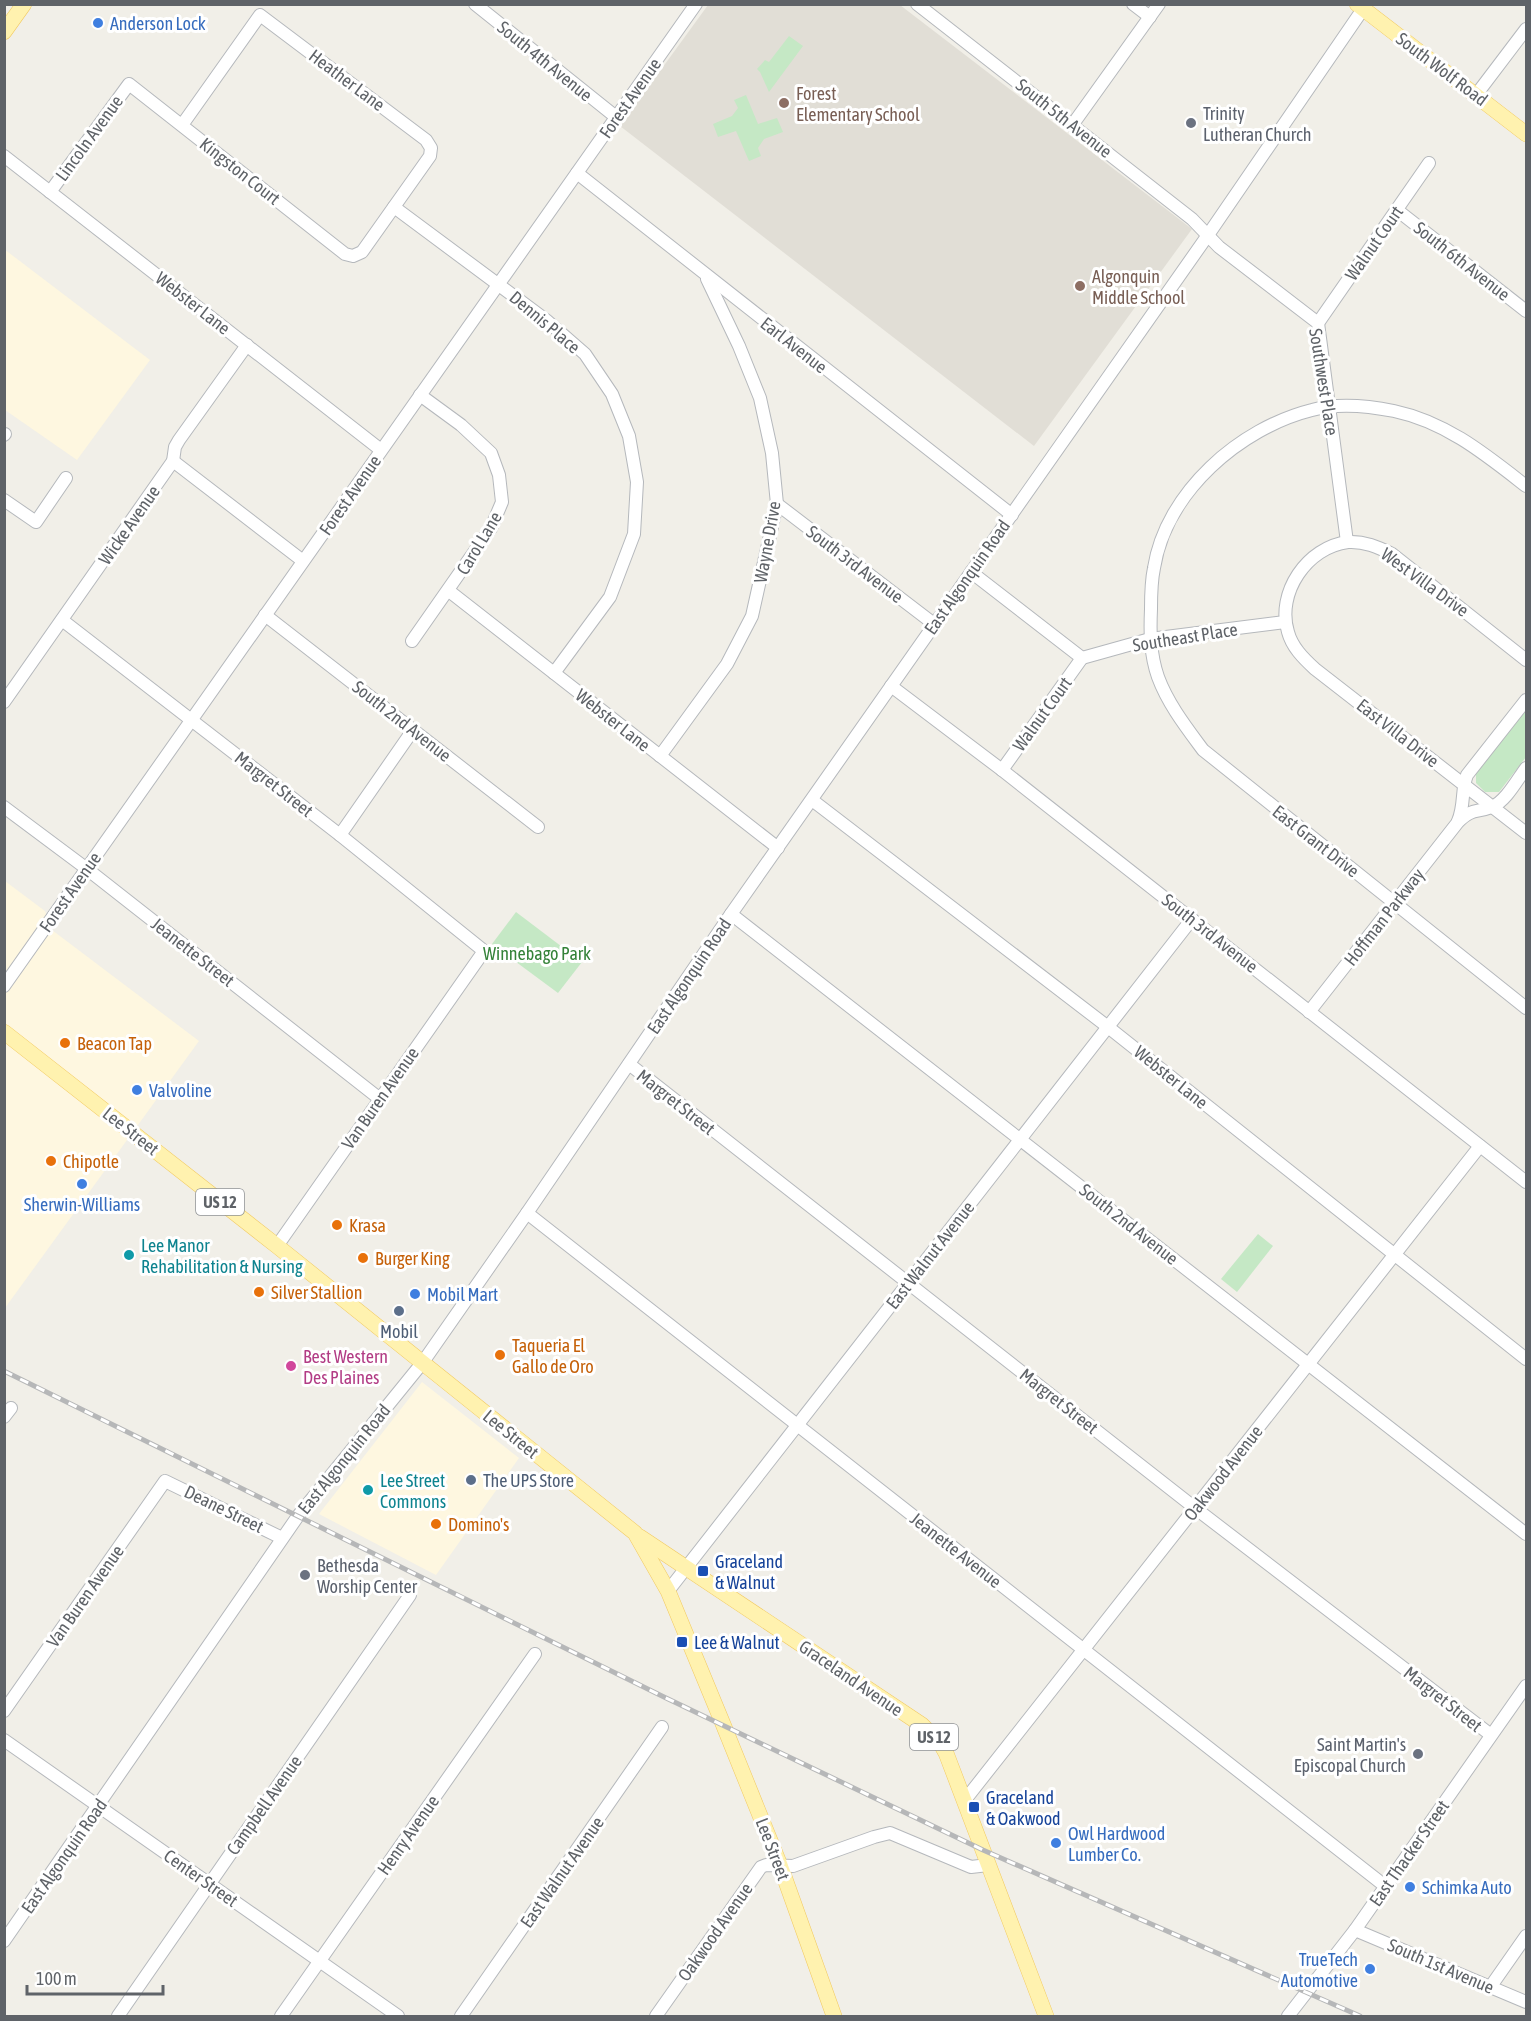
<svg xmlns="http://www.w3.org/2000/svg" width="1531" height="2021" font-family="'Asap Condensed',sans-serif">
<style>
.commercial{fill:#fef7e0}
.education{fill:#e1ded6}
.green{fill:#c5e8c5}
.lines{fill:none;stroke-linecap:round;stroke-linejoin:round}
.minor-casing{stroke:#b5b8bc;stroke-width:14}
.major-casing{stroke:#f2c960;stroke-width:16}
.minor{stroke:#fff;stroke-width:12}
.major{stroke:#fff2af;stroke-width:15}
.rail-casing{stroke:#b6b7b8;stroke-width:5}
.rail{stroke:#fff;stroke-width:3;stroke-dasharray:9;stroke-linecap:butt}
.shop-dot{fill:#3f7fe0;stroke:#fff;stroke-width:2}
.education-dot{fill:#8d6e63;stroke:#fff;stroke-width:2}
.worship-dot{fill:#6b7280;stroke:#fff;stroke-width:2}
.food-dot{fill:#e8710a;stroke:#fff;stroke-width:2}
.culture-dot{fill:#0f9aa8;stroke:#fff;stroke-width:2}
.service-dot{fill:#5c6f8a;stroke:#fff;stroke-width:2}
.hotel-dot{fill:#d1479c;stroke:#fff;stroke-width:2}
.transit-dot{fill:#1a4fb4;stroke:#fff;stroke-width:2}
.labels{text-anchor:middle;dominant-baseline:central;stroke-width:6;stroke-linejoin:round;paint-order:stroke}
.shield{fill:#fff;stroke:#8f9295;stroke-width:1.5}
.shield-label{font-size:16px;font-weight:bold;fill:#5f6368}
.shop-label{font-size:18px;fill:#366cbe;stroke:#fff;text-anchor:start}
.street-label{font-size:18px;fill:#5f6368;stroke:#fff}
.education-label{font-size:18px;fill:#785e54;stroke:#fff;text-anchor:start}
.worship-label{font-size:18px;fill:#5b616d;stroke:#fff;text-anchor:start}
.park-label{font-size:18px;fill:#348238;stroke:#fff}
.food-label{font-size:18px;fill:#c56008;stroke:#fff;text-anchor:start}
.culture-label{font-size:18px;fill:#0d838f;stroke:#fff;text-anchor:start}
.service-label{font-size:18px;fill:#4e5e75;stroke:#fff}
.hotel-label{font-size:18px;fill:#b23c85;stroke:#fff;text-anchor:start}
.transit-label{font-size:18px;fill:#164399;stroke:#fff;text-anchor:start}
</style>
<rect width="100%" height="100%" fill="#f1efe8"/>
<g class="commercial">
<polygon points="4,249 150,360 77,460 5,410"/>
<polygon points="5,881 45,911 52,930 199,1041 5,1308"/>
<polygon points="422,1382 519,1458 436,1575 319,1514"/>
</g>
<polygon class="education" points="708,5 900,5 1192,229 1034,446 620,126"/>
<g class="green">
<polygon points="789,36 803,46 769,92 760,72 757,69 765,60 769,62"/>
<polygon points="746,95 758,124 777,118 783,132 764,139 758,148 761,156 749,161 736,131 718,137 713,124 732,116 738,108 734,100"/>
<polygon points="1526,708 1526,757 1499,792 1485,792 1476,783 1476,771"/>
<polygon points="516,912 582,962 558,993 492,944"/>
<polygon points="1258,1234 1273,1246 1237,1292 1221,1279"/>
</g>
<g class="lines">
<g class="minor-casing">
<g id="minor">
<polyline points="475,4 616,117"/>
<polyline points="917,4 1192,219 1219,247 1318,323 1347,542"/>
<polyline points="1133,4 1150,17"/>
<polyline points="1476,95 1526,29"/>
<polyline points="1073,124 1159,4"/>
<polyline points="4,156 381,450"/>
<polyline points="577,173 1012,515"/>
<polyline points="50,192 129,84 345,254 353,256 362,252 430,156 431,148 426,140 260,15 182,125"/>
<polyline points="394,207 546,320 585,354 612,394 629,436 637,482 634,534 610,597 554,673"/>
<polyline points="1397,210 1526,311"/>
<polyline points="1318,323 1429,163"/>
<polyline points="4,435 5,434"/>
<polyline points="173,461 303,561"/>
<path d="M1526 486C1485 454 1446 422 1394 411 1369 406 1337 403 1312 410 1240 428 1166 492 1154 568 1151 582 1151 596 1151 609 1150 632 1150 654 1158 677 1168 704 1186 727 1203 750L1526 1008"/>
<polyline points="4,500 36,522 66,478"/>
<polyline points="777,504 934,624"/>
<polyline points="971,572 1082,658"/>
<polyline points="449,591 778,848"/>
<polyline points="265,615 538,827"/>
<polyline points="62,620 340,835 484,951 277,1246"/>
<polyline points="412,641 491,528 502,502 499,475 491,453 461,425 420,395"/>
<polyline points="1082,658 1150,639 1285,622"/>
<path d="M1526 660 1392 554C1378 547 1364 541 1348 542 1307 547 1276 593 1288 632 1292 647 1303 658 1315 669L1526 833"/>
<polyline points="891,686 1002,770 1526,1182"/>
<polyline points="4,702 173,461 175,447 179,440 247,345"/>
<polyline points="660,756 727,664 752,616 777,504 772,453 760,398 739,346 707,279"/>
<polyline points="1002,770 1082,658"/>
<polyline points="812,800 1108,1027 1526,1359"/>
<polyline points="4,807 87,869 380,1099"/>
<path d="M1458 821C1465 805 1461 790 1467 775L1526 700"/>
<polyline points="340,835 413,730"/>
<polyline points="731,914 1526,1534"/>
<polyline points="4,986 696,4"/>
<path d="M1309 1012 1458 822C1472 808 1476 813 1492 807 1506 801 1517 780 1526 768"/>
<polyline points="629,1064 1195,1508 1491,1735"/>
<polyline points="527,1213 1385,1886"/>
<polyline points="4,1417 11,1408"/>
<polyline points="668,1591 1192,919"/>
<polyline points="4,1711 165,1481 282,1538"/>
<polyline points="4,1740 398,2016"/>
<polyline points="965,1800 1480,1146"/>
<polyline points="1355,1930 1526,2002"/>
<polyline points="4,1941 298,1516 423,1362 527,1213 731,914 1208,235 1363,9"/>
<polyline points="1491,1986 1526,1936"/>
<polyline points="118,2016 410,1595"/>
<polyline points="281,2016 535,1654"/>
<polyline points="461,2016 662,1727"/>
<polyline points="656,2016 761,1867 766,1865 793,1866 874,1837 890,1833 971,1867 988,1865"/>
<polyline points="1288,2016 1355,1930 1526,1686"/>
</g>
</g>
<g class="major-casing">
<g id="major">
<polyline points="1357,4 1526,134"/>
<polyline points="4,32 24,4"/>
<polyline points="4,1032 277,1246 635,1533 668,1591 723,1724 780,1865 834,2016"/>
<polyline points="640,1537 922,1725 941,1744 946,1753 1046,2016"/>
</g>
</g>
<use href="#minor" class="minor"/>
<use href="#major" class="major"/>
<g class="rail-casing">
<polyline id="rail" points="4,1371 664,1697 983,1850 1360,2016"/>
</g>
<use href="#rail" class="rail"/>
</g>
<g class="shop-dot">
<circle cx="98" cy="23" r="6"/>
<circle cx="137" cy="1090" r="6"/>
<circle cx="82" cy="1184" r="6"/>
<circle cx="415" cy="1294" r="6"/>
<circle cx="1056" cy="1843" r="6"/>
<circle cx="1410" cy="1887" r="6"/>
<circle cx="1370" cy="1969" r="6"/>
</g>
<g class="education-dot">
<circle cx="784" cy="103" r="6"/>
<circle cx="1080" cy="286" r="6"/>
</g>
<g class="worship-dot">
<circle cx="1191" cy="123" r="6"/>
<circle cx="305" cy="1575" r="6"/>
<circle cx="1418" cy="1754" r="6"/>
</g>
<g class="food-dot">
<circle cx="65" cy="1043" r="6"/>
<circle cx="51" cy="1161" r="6"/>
<circle cx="337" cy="1225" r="6"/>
<circle cx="363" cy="1258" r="6"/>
<circle cx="259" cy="1292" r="6"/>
<circle cx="500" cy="1355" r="6"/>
<circle cx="436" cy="1524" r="6"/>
</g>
<g class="culture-dot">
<circle cx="129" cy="1255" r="6"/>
<circle cx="368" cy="1490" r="6"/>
</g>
<g class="service-dot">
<circle cx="399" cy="1311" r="6"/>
<circle cx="471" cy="1480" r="6"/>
</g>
<circle class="hotel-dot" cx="291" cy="1366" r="6"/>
<g class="transit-dot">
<rect x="697" y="1565" width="12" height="12" rx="3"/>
<rect x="676" y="1636" width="12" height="12" rx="3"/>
<rect x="968" y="1801" width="12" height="12" rx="3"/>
</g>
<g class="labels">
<g class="shield">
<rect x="196" y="1189" width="48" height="26" rx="4.5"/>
<rect x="910" y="1724" width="48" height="26" rx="4.5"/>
</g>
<g class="shield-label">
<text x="220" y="1202">US 12</text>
<text x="934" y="1737">US 12</text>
</g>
<g class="shop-label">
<text x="110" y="23">Anderson Lock</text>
<text x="149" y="1090">Valvoline</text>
<text x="82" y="1204" text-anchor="middle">Sherwin-Williams</text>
<text x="427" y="1294">Mobil Mart</text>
<text x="1068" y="1833">Owl Hardwood<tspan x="1068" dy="21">Lumber Co.</tspan></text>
<text x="1422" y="1887">Schimka Auto</text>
<text x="1358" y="1959" text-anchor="end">TrueTech<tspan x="1358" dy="21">Automotive</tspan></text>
</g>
<g class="street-label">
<text transform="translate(545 61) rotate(39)">South 4th Avenue</text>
<text transform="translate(1442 69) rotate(37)">South Wolf Road</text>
<text transform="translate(347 80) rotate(37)">Heather Lane</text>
<text transform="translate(630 98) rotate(-55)">Forest Avenue</text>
<text transform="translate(1064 118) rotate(38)">South 5th Avenue</text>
<text transform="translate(89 138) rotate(-54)">Lincoln Avenue</text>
<text transform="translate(240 171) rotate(38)">Kingston Court</text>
<text transform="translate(1374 243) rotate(-55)">Walnut Court</text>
<text transform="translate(1462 261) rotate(38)">South 6th Avenue</text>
<text transform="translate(193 303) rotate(38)">Webster Lane</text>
<text transform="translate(545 322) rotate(40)">Dennis Place</text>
<text transform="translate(794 345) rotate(38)">Earl Avenue</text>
<text transform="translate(1324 382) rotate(81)">Southwest Place</text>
<text transform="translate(350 495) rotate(-55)">Forest Avenue</text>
<text transform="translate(129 525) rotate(-55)">Wicke Avenue</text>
<text transform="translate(767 542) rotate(-80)">Wayne Drive</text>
<text transform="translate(479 543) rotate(-59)">Carol Lane</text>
<text transform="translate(855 564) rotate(37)">South 3rd Avenue</text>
<text transform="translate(967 577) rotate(-55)">East Algonquin Road</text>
<text transform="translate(1425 582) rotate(36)">West Villa Drive</text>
<text transform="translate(1185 637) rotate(-9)">Southeast Place</text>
<text transform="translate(1042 714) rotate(-54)">Walnut Court</text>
<text transform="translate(613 720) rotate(38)">Webster Lane</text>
<text transform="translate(402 721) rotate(38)">South 2nd Avenue</text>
<text transform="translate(1398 733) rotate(38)">East Villa Drive</text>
<text transform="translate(274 784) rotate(38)">Margret Street</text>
<text transform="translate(1316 841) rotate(38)">East Grant Drive</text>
<text transform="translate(70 892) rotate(-55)">Forest Avenue</text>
<text transform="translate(1384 917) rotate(-52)">Hoffman Parkway</text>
<text transform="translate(1210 933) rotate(38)">South 3rd Avenue</text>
<text transform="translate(193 952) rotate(38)">Jeanette Street</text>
<text transform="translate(689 976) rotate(-56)">East Algonquin Road</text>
<text transform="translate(1171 1077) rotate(39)">Webster Lane</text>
<text transform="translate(380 1098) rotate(-55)">Van Buren Avenue</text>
<text transform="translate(676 1102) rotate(38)">Margret Street</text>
<text transform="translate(131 1131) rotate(38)">Lee Street</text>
<text transform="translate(1129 1224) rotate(38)">South 2nd Avenue</text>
<text transform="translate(930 1255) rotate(-52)">East Walnut Avenue</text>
<text transform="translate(1059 1401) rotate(38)">Margret Street</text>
<text transform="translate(511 1434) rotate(39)">Lee Street</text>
<text transform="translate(344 1459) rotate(-51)">East Algonquin Road</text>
<text transform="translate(1223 1473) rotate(-52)">Oakwood Avenue</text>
<text transform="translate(224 1509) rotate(26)">Deane Street</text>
<text transform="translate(956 1550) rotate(38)">Jeanette Avenue</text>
<text transform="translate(85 1596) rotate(-55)">Van Buren Avenue</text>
<text transform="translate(851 1678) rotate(34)">Graceland Avenue</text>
<text transform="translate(1443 1699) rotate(38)">Margret Street</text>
<text transform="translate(264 1805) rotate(-55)">Campbell Avenue</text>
<text transform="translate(408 1835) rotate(-55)">Henry Avenue</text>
<text transform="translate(773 1849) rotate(69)">Lee Street</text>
<text transform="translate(1409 1853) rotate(-55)">East Thacker Street</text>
<text transform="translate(64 1856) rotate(-55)">East Algonquin Road</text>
<text transform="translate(562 1872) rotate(-55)">East Walnut Avenue</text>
<text transform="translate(201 1878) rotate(35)">Center Street</text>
<text transform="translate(715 1932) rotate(-55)">Oakwood Avenue</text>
<text transform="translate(1441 1966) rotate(23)">South 1st Avenue</text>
</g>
<g class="education-label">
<text x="796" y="93">Forest<tspan x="796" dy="21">Elementary School</tspan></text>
<text x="1092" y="276">Algonquin<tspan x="1092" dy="21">Middle School</tspan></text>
</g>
<g class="worship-label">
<text x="1203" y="113">Trinity<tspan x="1203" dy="21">Lutheran Church</tspan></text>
<text x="317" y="1565">Bethesda<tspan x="317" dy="21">Worship Center</tspan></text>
<text x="1406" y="1744" text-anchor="end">Saint Martin's<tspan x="1406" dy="21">Episcopal Church</tspan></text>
</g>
<g class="park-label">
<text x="537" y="953">Winnebago Park</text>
</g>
<g class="food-label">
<text x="77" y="1043">Beacon Tap</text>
<text x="63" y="1161">Chipotle</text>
<text x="349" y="1225">Krasa</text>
<text x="375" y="1258">Burger King</text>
<text x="271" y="1292">Silver Stallion</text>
<text x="512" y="1345">Taqueria El<tspan x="512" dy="21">Gallo de Oro</tspan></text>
<text x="448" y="1524">Domino's</text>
</g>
<g class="culture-label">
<text x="141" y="1245">Lee Manor<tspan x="141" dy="21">Rehabilitation &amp; Nursing</tspan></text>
<text x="380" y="1480">Lee Street<tspan x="380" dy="21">Commons</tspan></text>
</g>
<g class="service-label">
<text x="399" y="1331">Mobil</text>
<text x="483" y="1480" text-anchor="start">The UPS Store</text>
</g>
<g class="hotel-label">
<text x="303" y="1356">Best Western<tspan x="303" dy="21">Des Plaines</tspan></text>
</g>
<g class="transit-label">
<text x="715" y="1561">Graceland<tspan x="715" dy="21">&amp; Walnut</tspan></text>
<text x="694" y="1642">Lee &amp; Walnut</text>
<text x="986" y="1797">Graceland<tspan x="986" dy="21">&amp; Oakwood</tspan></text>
</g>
</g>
<rect width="1531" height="2021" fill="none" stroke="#5f6368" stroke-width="12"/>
<path d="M27 1985v9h136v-9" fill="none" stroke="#5f6368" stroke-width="3"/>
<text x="36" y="1985" font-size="18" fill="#5f6368" stroke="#ffffff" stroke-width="4.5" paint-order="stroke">100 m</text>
</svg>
